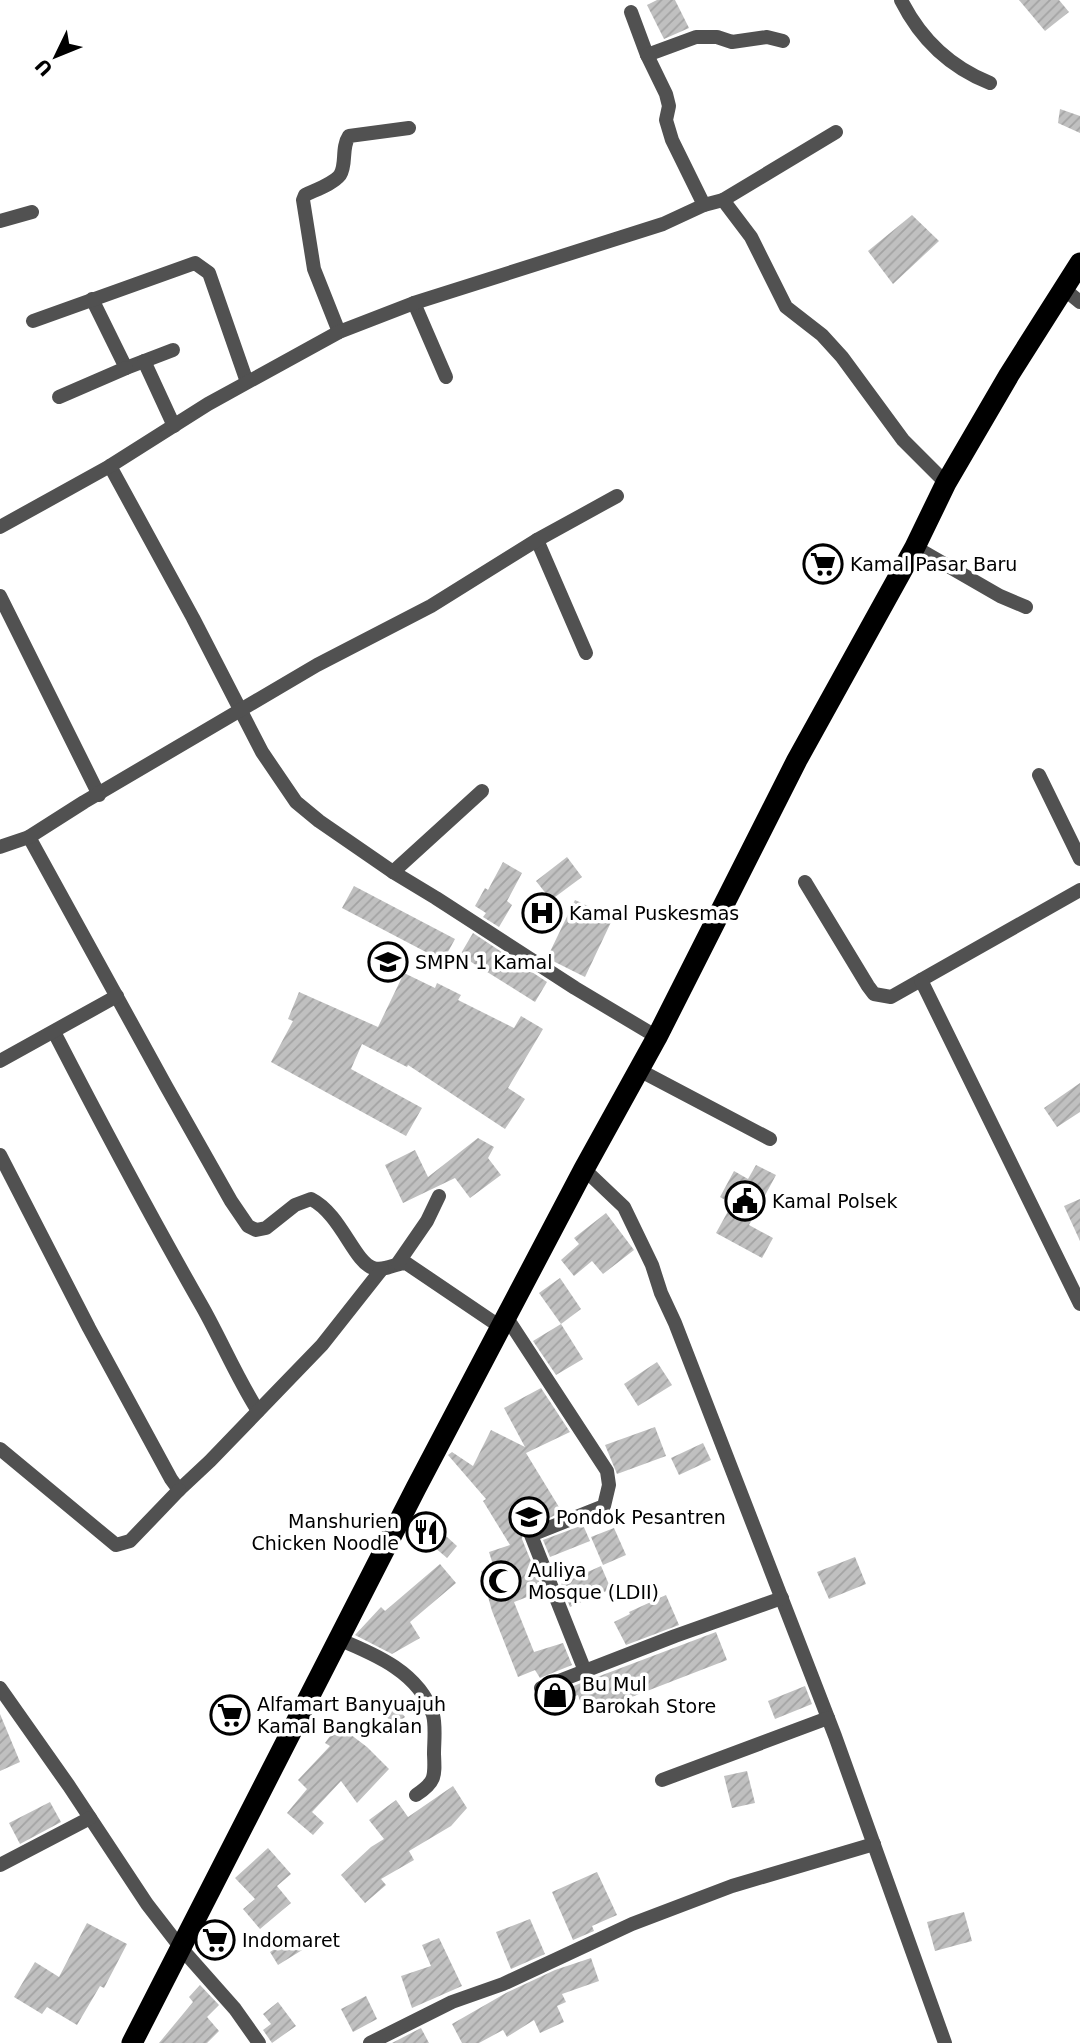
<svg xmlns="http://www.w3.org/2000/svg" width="1080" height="2043" font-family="'DejaVu Sans',sans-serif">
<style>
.building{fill:url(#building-hatch)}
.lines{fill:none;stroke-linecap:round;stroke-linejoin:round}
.street{stroke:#515151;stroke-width:14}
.highway{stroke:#000;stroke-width:21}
.labels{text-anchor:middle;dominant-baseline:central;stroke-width:7;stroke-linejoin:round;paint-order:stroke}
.poi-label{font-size:19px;fill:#000;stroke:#fff;text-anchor:start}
</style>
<defs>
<pattern id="building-hatch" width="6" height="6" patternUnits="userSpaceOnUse" patternTransform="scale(1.75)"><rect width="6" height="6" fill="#c0c0c0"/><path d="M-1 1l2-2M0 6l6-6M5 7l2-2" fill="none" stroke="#a3a3a3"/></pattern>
</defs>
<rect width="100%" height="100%" fill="#fff"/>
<g class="building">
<polygon points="657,0 675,0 689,28 664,39 647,5"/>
<polygon points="1019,0 1059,0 1069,12 1045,31"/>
<polygon points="1060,109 1080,116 1080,133 1058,123"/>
<polygon points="912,215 939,241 893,284 868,251"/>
<polygon points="567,857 582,877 551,900 536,881"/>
<polygon points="503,862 522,873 507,901 512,905 499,927 483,917 486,913 475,906 485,888 488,890"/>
<polygon points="354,886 455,939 443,961 342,908"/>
<polygon points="575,900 613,918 585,977 547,958"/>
<polygon points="473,933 547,982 535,1002 460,955"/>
<polygon points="404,973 435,988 437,983 461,995 458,1000 514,1028 521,1016 543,1029 508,1088 525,1099 505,1129 408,1065 407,1067 362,1044 351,1069 422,1108 406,1136 271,1062 293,1021 288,1019 299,992 378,1027"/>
<polygon points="1080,1083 1080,1112 1057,1127 1044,1108"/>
<polygon points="478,1138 494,1147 488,1158 501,1175 470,1198 455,1178 403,1203 385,1165 415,1150 428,1177"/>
<polygon points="756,1165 776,1175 749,1225 773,1238 762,1258 716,1233 732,1204 720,1197 734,1171 748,1179"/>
<polygon points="1080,1199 1080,1241 1064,1206"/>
<polygon points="606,1213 634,1250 603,1274 592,1261 574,1276 561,1260 579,1244 574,1238"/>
<polygon points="560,1278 581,1309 561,1324 539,1293"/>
<polygon points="561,1324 583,1359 556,1375 533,1341"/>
<polygon points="657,1362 672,1385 638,1406 624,1384"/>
<polygon points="541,1388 570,1432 526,1453 562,1512 523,1530 522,1539 543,1591 514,1602 534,1652 563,1643 572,1665 540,1678 535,1670 518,1677 492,1611 481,1571 494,1568 489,1552 510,1545 483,1501 486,1499 448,1455 452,1452 473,1466 491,1430 525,1447 504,1408"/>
<polygon points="655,1427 666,1456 617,1474 605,1445"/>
<polygon points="703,1443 711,1460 679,1475 671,1458"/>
<polygon points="583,1525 590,1541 550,1557 543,1540"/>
<polygon points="437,1528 457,1546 447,1558 426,1540"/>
<polygon points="614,1528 626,1555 603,1565 591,1537"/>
<polygon points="855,1557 866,1584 829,1599 817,1572"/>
<polygon points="440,1564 456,1583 410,1622 420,1638 392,1654 355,1635 381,1607 385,1611"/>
<polygon points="601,1566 611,1589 570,1607 561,1584"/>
<polygon points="666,1595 679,1625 626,1645 614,1622 630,1614 629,1612"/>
<polygon points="716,1632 727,1660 585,1715 578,1695 551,1705 547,1696"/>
<polygon points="805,1686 812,1704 775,1719 768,1701"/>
<polygon points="392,1701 405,1717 394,1726 381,1710"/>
<polygon points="0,1714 20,1762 0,1771"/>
<polygon points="338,1725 367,1747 389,1769 357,1803 341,1781 312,1812 324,1823 313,1835 287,1813 307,1789 298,1780 330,1746 325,1743"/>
<polygon points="747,1771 755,1803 732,1808 724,1776"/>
<polygon points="453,1786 467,1808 451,1826 409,1851 414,1860 381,1879 386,1885 365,1903 341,1875 371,1847 384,1839 369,1820 396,1800 408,1817"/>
<polygon points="50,1802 61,1822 20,1844 9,1823"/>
<polygon points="268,1848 291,1874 277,1886 291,1903 260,1929 243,1909 255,1899 235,1878"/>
<polygon points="597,1872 617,1915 592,1926 594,1931 573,1940 552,1892"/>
<polygon points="964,1912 972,1941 935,1951 927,1922"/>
<polygon points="530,1919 545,1954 511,1969 496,1932"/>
<polygon points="87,1923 127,1944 104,1988 100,1986 77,2025 47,2007 42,2014 14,1997 35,1962 59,1977"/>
<polygon points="299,1934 307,1947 278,1965 270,1952"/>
<polygon points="439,1938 462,1986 412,2008 401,1976 431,1966 422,1945"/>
<polygon points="591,1958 599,1981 562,1994 566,2002 557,2006 564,2022 540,2033 534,2020 507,2037 503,2030 479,2043 462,2043 452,2024 506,1993 555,1970"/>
<polygon points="200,1985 219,2005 207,2017 219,2031 207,2043 159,2043 193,2002 189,1997"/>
<polygon points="366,1996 377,2019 353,2032 341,2009"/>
<polygon points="278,2002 296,2026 272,2043 263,2030 271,2024 263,2014"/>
<polygon points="421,2028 429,2043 392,2043"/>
</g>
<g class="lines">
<g class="street">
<path d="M901 0C920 38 950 67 990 83"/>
<polyline points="631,12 647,55 666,94 669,106 666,120 672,140 704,205"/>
<polyline points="647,55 696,37 717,37 732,42 767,37 783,41"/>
<polyline points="723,200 836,132"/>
<polyline points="0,221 32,212"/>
<polyline points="1064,289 1080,302"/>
<polyline points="92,299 126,368 173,350"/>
<polyline points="414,303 446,377"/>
<polyline points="33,321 195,263 209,273 247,382"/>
<path d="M339 332 314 269 303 200 305 195C315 190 333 184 340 175 347 164 341 148 349 136L409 128"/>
<polyline points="144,361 174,426"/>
<polyline points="59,397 126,368"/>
<polyline points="110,466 193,618 262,752 296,802 319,821 393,872 436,898 575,988 657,1037"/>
<polyline points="0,527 110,466 208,404 339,332 414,303 663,224 704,205 723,200 751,237 786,307 822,335 842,357 903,440 946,483"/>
<polyline points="537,540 586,653"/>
<polyline points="915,547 1000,596 1026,607"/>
<polyline points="0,596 99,795"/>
<polyline points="1039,775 1080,859"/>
<path d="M29 837 166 1086 231 1201 248 1226 256 1230 266 1228 295 1205 311 1199C341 1214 354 1262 373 1268 385 1272 395 1263 406 1263L502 1328"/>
<polyline points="0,847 29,837 84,802 317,665 431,606 537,540 617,496"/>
<polyline points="393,872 482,791"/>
<polyline points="805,882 868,986 874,994 891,997 1080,890"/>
<polyline points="921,980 1080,1304"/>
<path d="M54 1032C102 1125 151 1217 203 1308 222 1342 237 1378 258 1411"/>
<polyline points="0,1061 117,996"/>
<polyline points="639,1070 770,1139"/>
<polyline points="0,1155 89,1328 171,1479 179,1490 210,1461 322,1345 382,1269"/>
<polyline points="584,1169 624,1207 652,1265 661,1293 675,1323 835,1736 945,2043"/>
<polyline points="398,1263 427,1221 439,1196"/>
<polyline points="507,1318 607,1471 609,1485 604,1506 531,1535 585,1671"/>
<polyline points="0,1449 116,1545 130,1541 179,1490"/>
<path d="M338 1639C375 1654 420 1673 433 1715 436 1726 434 1742 434 1754 435 1776 436 1782 416 1795"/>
<polyline points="0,1688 69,1786 147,1904 181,1948 235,2009 259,2043"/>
<polyline points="541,1688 675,1636 782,1598"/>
<polyline points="662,1780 828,1718"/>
<polyline points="0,1865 90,1818"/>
<polyline points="370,2043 452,2002 503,1984 632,1924 732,1886 874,1844"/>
</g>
<polyline class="highway" points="132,2043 416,1488 584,1169 657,1037 797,760 915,547 946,483 1009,375 1080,263"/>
</g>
<defs>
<g id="supermarket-ring" transform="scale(2.0125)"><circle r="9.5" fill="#fff" stroke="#000" stroke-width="1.5"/><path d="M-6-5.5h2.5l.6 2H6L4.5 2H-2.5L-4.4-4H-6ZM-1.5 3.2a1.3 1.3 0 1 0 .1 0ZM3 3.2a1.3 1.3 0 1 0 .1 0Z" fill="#000"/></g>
<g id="hospital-ring" transform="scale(2.0125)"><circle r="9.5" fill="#fff" stroke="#000" stroke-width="1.5"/><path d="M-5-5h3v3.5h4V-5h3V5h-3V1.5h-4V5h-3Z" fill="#000"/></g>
<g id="school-ring" transform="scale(2.0125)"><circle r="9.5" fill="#fff" stroke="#000" stroke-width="1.5"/><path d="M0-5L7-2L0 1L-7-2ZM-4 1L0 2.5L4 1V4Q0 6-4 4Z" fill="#000"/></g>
<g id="civic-ring" transform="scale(2.0125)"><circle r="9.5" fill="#fff" stroke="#000" stroke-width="1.5"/><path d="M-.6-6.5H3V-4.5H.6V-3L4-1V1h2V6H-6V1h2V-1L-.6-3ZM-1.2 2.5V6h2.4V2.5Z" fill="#000"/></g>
<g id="restaurant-ring" transform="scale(2.0125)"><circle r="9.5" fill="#fff" stroke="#000" stroke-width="1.5"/><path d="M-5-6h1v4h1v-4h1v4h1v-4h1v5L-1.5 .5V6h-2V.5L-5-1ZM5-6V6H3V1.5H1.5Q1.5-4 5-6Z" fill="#000"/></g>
<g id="mosque-ring" transform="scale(2.0125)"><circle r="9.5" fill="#fff" stroke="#000" stroke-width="1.5"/><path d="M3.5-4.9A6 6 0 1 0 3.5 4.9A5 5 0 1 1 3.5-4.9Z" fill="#000"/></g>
<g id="shop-ring" transform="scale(2.0125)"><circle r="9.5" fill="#fff" stroke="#000" stroke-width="1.5"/><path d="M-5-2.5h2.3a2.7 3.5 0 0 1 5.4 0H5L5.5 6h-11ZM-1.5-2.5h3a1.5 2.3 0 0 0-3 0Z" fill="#000"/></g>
</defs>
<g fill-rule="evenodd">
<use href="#supermarket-ring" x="823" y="564"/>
<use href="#hospital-ring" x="542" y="913"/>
<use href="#school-ring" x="388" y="962"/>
<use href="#civic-ring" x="745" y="1201"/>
<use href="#school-ring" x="529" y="1517"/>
<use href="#restaurant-ring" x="426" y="1532"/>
<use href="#mosque-ring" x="501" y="1581"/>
<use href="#shop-ring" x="555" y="1695"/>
<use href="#supermarket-ring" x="230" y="1715"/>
<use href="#supermarket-ring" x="215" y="1940"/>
</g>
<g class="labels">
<g class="poi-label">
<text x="850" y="564">Kamal Pasar Baru</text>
<text x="569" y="913">Kamal Puskesmas</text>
<text x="415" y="962">SMPN 1 Kamal</text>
<text x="772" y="1201">Kamal Polsek</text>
<text x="556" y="1517">Pondok Pesantren</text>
<text x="399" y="1521" text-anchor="end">Manshurien<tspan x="399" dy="22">Chicken Noodle</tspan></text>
<text x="528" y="1570">Auliya<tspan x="528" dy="22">Mosque (LDII)</tspan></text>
<text x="582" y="1684">Bu Mul<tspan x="582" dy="22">Barokah Store</tspan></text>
<text x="257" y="1704">Alfamart Banyuajuh<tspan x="257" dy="22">Kamal Bangkalan</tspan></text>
<text x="242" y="1940">Indomaret</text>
</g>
</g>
<g transform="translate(56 56) rotate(227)" stroke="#ffffff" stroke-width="5" paint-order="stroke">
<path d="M0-5L12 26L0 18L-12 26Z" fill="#000000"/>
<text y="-10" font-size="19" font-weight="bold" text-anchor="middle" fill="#000000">U</text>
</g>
</svg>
